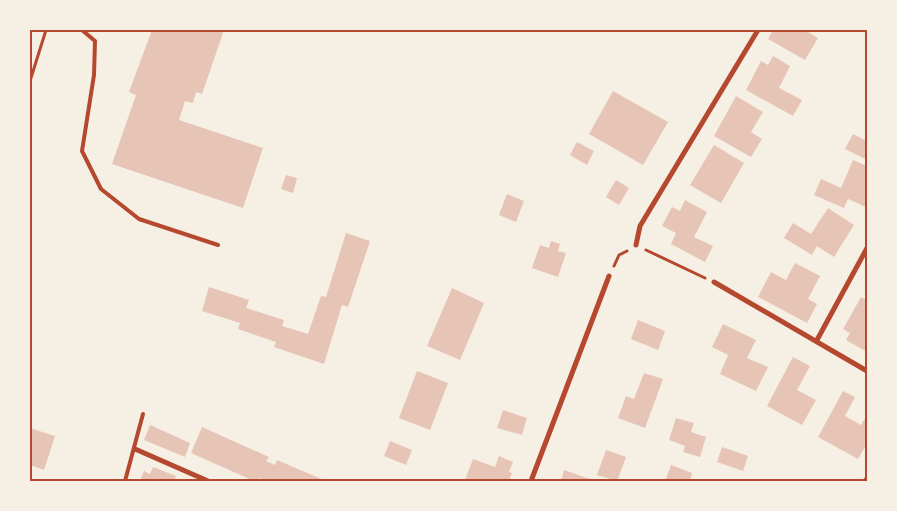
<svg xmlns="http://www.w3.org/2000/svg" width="897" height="511" font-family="'Varela Round',sans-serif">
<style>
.building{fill:#e6c5b7}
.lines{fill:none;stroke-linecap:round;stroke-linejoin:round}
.path{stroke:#b5482f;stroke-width:3}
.service{stroke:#b5482f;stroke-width:4}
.minor{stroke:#b5482f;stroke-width:5}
.neatline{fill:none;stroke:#b5482f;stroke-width:2}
</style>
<rect width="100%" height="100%" fill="#f6efe4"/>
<g class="building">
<polygon points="152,30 224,30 202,94 196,92 193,103 185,101 179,120 263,148 243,208 112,164 136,95 129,92"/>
<polygon points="773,30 809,30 808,32 818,38 805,60 768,39"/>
<polygon points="773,56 790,66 779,88 802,100 793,116 746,90 761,61 768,65"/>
<polygon points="613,91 668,122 643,165 589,134"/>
<polygon points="736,96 763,112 751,132 762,139 751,157 714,136"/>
<polygon points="853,134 865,140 867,136 867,160 845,149"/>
<polygon points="577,142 594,151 587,165 570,155"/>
<polygon points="714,145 744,163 721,203 690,185"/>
<polygon points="853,160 867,166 866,207 848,199 844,208 814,195 821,179 841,188"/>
<polygon points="286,175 297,178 293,193 281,189"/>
<polygon points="616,180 629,188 619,205 606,197"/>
<polygon points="507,194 524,201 516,222 499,215"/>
<polygon points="685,200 707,212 694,237 713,246 705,262 671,244 676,233 662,226 672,207 680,211"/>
<polygon points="828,208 854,225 834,257 817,246 812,255 784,238 793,223 811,234"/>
<polygon points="346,233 370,241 348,307 342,305 324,364 274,347 276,342 238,329 240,323 202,311 209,287 249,300 246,308 284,320 282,326 308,334 321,296 326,297"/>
<polygon points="551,241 560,244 558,251 566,253 558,277 532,268 540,245 549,248"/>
<polygon points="795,263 820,276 808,299 817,304 807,323 758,297 771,272 786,280"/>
<polygon points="452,288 484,303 460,360 427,346"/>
<polygon points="861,297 867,300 867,352 846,340 850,333 843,329"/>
<polygon points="638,320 665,331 658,350 631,339"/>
<polygon points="723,324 756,340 747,358 768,367 756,391 720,374 728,355 712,347"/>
<polygon points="793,357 810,366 797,390 816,400 802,425 767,406"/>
<polygon points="417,371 448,383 430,430 399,418"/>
<polygon points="644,373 663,379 645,428 618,418 626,396 634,399"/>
<polygon points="843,391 855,397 845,416 861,425 867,415 867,443 858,459 818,437"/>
<polygon points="503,410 527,418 522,435 497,428"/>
<polygon points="676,418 694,423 691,432 706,437 700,457 683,452 685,446 669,440"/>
<polygon points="150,425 190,443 185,457 144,440"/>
<polygon points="202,427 269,457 266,461 275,465 277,460 326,481 266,481 259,478 259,481 254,481 191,453"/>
<polygon points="30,428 55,436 44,470 30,465"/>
<polygon points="390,441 412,450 406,465 384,456"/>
<polygon points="722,447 748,456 743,471 717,462"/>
<polygon points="606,450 626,457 617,481 597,475"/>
<polygon points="499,456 513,462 509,472 512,473 509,481 465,480 473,459 495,467"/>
<polygon points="671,465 692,473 690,481 665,481"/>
<polygon points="153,467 176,476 174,481 140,481 144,471 150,474"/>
<polygon points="564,470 590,479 589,481 561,481"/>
</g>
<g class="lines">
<g class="path">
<polyline points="30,81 46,30"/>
<polyline points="646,250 705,278"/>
<polyline points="614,266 619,255 627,251"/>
<polyline points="864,481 867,477"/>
</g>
<g class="service">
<polyline points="82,30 95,41 94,75 82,151 101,189 139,219 218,245"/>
<polyline points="125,481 143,414"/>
</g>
<g class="minor">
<polyline points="636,245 640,226 758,30"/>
<polyline points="714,282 867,371"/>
<polyline points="817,340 867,248"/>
<polyline points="135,449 208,481"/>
<polyline points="531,481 609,276"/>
</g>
</g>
<rect width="897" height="511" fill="none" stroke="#f6efe4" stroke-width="62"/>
<rect x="31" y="31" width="835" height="449" class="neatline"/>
</svg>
